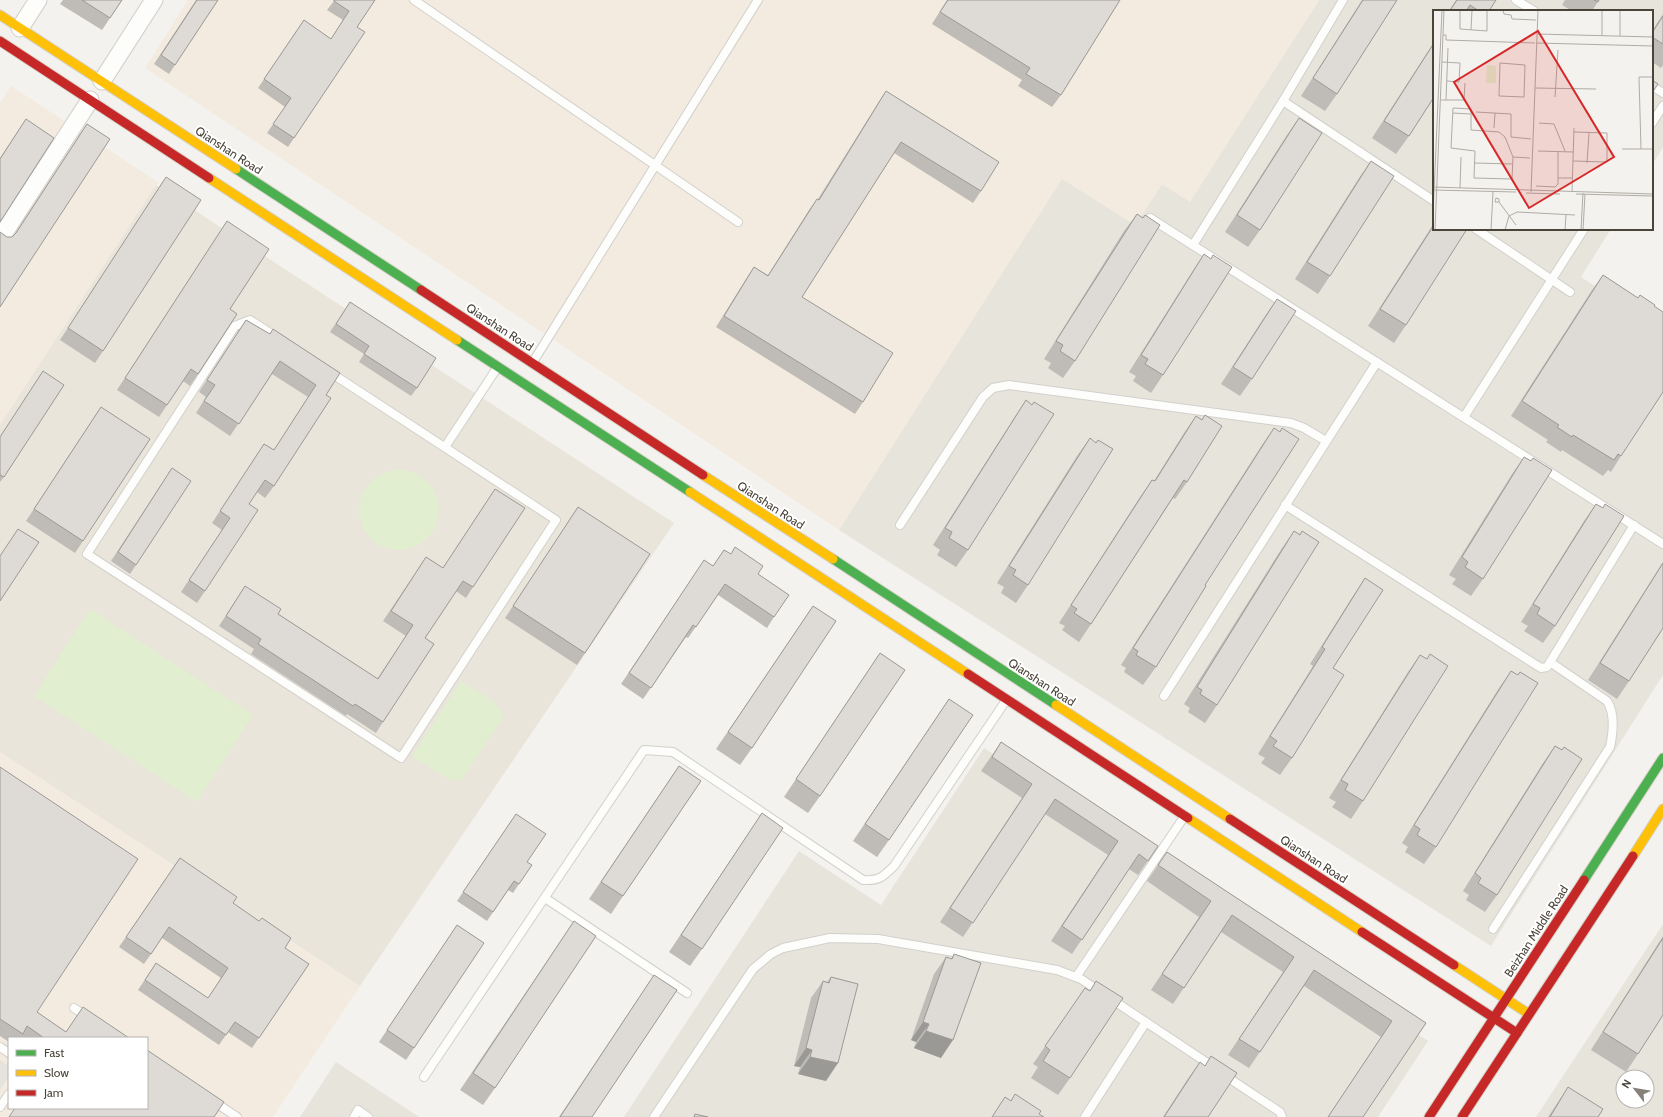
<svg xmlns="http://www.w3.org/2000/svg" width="1663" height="1117" font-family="Cabin,sans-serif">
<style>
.residential{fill:#e7e4dc;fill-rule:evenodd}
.commercial{fill:#f3ebdf;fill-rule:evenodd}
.education{fill:#eae5da}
.green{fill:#e1eecf}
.parking{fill:#e6e3df}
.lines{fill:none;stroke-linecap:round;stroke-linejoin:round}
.lane-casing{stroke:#d2d0cb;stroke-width:10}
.street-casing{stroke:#d2d0cb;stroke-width:19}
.fast-casing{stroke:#d3cfc5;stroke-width:11}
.slow-casing{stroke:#d3cfc5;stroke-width:11}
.jam-casing{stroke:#d3cfc5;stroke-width:11}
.lane{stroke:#fdfdfc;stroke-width:8}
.street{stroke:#fdfdfc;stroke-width:17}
.fast{stroke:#4caf50;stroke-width:9}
.slow{stroke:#ffc107;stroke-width:9}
.jam{stroke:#c62828;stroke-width:9}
.wall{fill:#bfbcb8}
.shaded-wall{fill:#9b9996}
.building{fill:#dedbd6;stroke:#9b9996}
.labels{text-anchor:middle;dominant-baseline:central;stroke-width:4;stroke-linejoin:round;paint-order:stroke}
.street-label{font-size:12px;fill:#4b4439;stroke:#fff}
.inset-road{fill:none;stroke:#b0aca6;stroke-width:1}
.view{fill:#d62828;fill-opacity:0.15;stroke:#d62828;stroke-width:2}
.inset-edge{fill:none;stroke:#4b4439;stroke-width:2}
</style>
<rect width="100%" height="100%" fill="#f4f2ee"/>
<g class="residential">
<polygon points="1319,0 1663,0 1663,147 1652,165 1652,11 1434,11 1434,229 1611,229 1581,277 1663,329 1663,675 1491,946 839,530 1062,178 1135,225 1162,184 1190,201"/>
<polygon points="984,748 1428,1041 1378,1117 624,1117 799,851 881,905"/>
<path d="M1663 924V1117H1536ZM1623 1077H1647V1101H1623Z"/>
<polygon points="336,1062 419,1117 300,1117"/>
</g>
<g class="commercial">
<polygon points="188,0 1319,0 1190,202 1162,184 1135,225 1062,179 839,530 145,68"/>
<polygon points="11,86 158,182 0,425 0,103"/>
<path d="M0 752 360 986 273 1117H0ZM9 1038H147V1108H9Z"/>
</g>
<polygon class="education" points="156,185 674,523 360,986 0,752 0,425"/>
<g class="green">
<circle cx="399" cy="510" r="40"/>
<polygon points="90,609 253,715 197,802 34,696"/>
<polygon points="461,681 494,702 504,716 461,781 448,779 412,756"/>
</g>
<polygon class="parking" points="0,1060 9,1066 9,1076 0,1090"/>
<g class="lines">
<g class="lane-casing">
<g id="lane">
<polyline points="414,0 738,222"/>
<polyline points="1516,0 1534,11"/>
<polyline points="1652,86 1663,93"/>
<polyline points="1283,101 1434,201"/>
<polyline points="1652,123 1663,106"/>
<polyline points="1150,218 1663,544"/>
<polyline points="1476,229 1570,292"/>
<polyline points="1193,245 1283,101 1343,0"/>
<polygon points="250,320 556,520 401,758 87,554 235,326"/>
<polyline points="533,362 758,0"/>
<polyline points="1464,417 1584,229"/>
<polyline points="445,447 497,368"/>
<polyline points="1285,505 1541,668 1547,667 1634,525"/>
<polyline points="900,525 983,397 993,388 1009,385 1291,423 1304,428 1326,441"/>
<polyline points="1164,696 1377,362"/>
<polyline points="545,898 687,993"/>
<path d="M1493 929 1610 747C1613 733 1615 713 1607 701L1550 662"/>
<polyline points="1076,977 1184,817"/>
<polyline points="74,1008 88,1018"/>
<polyline points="0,1047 9,1053"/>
<polyline points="1224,1075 1280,1112 1282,1117"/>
<path d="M424 1077 644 750 673 752 863 880C879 881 883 877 894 866L1007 699"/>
<polyline points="213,1101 237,1117"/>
<polyline points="0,1107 9,1094"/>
<polyline points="354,1117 358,1110 368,1117"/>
<polyline points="654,1117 753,969 771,954 783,948 830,938 878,939 1057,970 1081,979 1215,1068"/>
<polyline points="1085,1117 1146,1022"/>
</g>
</g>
<g class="street-casing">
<g id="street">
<polyline points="20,28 38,0"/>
<polyline points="102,81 154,0"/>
<polyline points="0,239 90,100"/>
</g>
</g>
<g class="fast-casing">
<g id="fast">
<polyline points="236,169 421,290"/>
<polyline points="457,340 690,492"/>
<polyline points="833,559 1056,705"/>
<polyline points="1584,880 1663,758"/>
</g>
</g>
<g class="slow-casing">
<g id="slow">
<polyline points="0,15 236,169"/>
<polyline points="209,178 457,340"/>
<polyline points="703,475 833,559"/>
<polyline points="690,492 968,674"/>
<polyline points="1056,705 1230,819"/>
<polyline points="1188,818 1362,932"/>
<polyline points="1633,856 1663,809"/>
<polyline points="1454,965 1529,1014"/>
</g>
</g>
<g class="jam-casing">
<g id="jam">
<polyline points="0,41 209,178"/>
<polyline points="421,290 703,475"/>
<polyline points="968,674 1188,818"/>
<polyline points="1230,819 1454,965"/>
<polyline points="1362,932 1517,1033"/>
<polyline points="1429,1117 1584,880"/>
<polyline points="1462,1117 1633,856"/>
</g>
</g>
<use href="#lane" class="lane"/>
<use href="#street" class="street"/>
<use href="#fast" class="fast"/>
<use href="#slow" class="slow"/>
<use href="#jam" class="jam"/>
</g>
<g class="wall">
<polygon points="63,0 122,0 102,30 60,4"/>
<polygon points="196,0 218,0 169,74 154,64"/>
<polygon points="333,0 375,0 357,27 294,138 288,147 267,133 285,107 258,88 304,20 331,39 343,20 327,10 334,1"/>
<polygon points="947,0 1120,0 1061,95 1052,107 1018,86 1022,80 932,24"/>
<polygon points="1362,0 1397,0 1337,94 1325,111 1301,96"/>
<polygon points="1456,0 1496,0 1489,11 1449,11"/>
<polygon points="1565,0 1599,0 1592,11 1572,11 1562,5"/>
<polygon points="1663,14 1663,65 1661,68 1652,62 1652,31"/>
<polygon points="1434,42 1434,97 1409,136 1396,154 1372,138"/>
<polygon points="886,91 981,191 973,203 894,153 802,297 863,402 855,414 716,327 746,279 754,267 768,275 809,210 817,199 818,199 878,103"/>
<polygon points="1299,118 1260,230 1248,247 1225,232 1287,135"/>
<polygon points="26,119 0,222 0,158"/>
<polygon points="87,124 0,307 7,237 12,237 15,234"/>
<polygon points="1371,161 1330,276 1318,294 1295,279 1359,178"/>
<polygon points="166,177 103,351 95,363 60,340"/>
<polygon points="1137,214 1075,361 1063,378 1048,368 1051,363 1044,359 1124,231"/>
<polygon points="227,221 230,309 198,374 190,386 183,381 159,417 117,390"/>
<polygon points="1434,223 1434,229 1406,325 1394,343 1368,326"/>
<polygon points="1204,254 1163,375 1151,393 1133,381 1136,376 1129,372 1192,272"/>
<polygon points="1603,275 1638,298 1654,306 1621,456 1611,472 1608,470 1603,476 1562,450 1561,452 1546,442 1548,440 1511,416 1592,290"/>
<polygon points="1277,299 1252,379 1240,396 1221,384 1265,316"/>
<polygon points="350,302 417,388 411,396 359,362 364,354 330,332"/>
<polygon points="246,320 270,334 326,395 274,486 265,498 257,492 249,504 205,591 197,603 181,592 222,530 212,523 264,444 274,450 308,397 272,374 230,436 196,413 206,397 199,392"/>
<polygon points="43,371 4,477 0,482 0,437"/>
<polygon points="1026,400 968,550 956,567 937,555 940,550 933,545 1014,418"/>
<polygon points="101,407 83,541 75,553 26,521"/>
<polygon points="1205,415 1187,482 1175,499 1173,498 1091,624 1079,642 1062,630 1065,626 1059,623 1140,497 1152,480 1154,481 1184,433 1196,416 1202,420"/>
<polygon points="1274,428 1205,585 1156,667 1143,685 1124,672 1126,668 1121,665 1262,445"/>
<polygon points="1090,438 1028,585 1016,603 1001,593 1004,587 997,583 1077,456"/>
<polygon points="1524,457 1531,461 1483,579 1471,596 1452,584 1456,579 1449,575 1512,474"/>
<polygon points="172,468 136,565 130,574 111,561"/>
<polygon points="495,489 473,587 466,598 456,591 425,638 383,722 376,733 347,714 346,716 251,654 254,649 219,626 245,586 278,614 377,679 406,636 383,621 426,557 443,568"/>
<polygon points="1596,504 1555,626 1543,643 1524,631 1528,626 1521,622 1584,521"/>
<polygon points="578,507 585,653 577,665 505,618"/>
<polygon points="1294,531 1299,534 1217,705 1205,723 1188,712 1190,708 1184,704 1282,548"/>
<polygon points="724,550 758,574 774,617 767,628 718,595 688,638 686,637 643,699 621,684 697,571 713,566"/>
<polygon points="1663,562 1663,628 1629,681 1617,699 1588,680"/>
<polygon points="1365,578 1333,668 1292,758 1280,775 1261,763 1265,758 1258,754 1313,666 1310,664 1353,596"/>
<polygon points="813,606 752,748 740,765 716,749"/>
<polygon points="880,653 820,796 808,813 784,797"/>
<polygon points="1420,655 1363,801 1351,819 1332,807 1336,802 1329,798 1408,672"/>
<polygon points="1511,671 1517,675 1436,847 1424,864 1405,852 1408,847 1402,843 1499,688"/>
<polygon points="949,699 889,840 877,857 853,841"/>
<polygon points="1001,742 1158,846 1138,875 1129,869 1072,954 1051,941 1108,855 1045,814 963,937 940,922 1022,798 981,771"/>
<polygon points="1555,746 1562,750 1497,895 1485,912 1466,900 1469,895 1463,891 1543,763"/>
<polygon points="679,766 623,896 611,914 589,899"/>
<polygon points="0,767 37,1012 66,1032 129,1038 9,1038 9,1042 0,1036"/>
<polygon points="762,813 702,949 690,966 669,952"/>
<polygon points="516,814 527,862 519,884 513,893 508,890 487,921 457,901"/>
<polygon points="1167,852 1426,1023 1363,1117 1328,1117 1381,1037 1304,986 1249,1068 1228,1055 1283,972 1221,932 1173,1004 1151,990 1199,917 1147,881"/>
<polygon points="180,858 285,948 309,964 252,1048 228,1032 219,1045 138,990 156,963 208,998 221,978 162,938 144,964 119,947"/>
<polygon points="574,921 495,1088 483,1105 460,1090"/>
<polygon points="457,925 414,1048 406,1060 379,1042"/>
<polygon points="1663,936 1663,1015 1638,1054 1626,1072 1591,1050"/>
<polygon points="954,954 941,1058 914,1048 916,1042 911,1040 934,974 946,957 951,959"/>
<polygon points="654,975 592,1117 559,1117 642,993"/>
<polygon points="831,977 826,1081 798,1074 800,1067 794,1066 811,998 823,981 827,982"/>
<polygon points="1085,988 1070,1078 1058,1095 1031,1078 1038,1067 1033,1064"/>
<polygon points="1200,1062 1208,1117 1163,1117 1187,1080"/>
<polygon points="1568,1087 1598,1117 1548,1117"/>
</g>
<g class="shaded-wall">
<polygon points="923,1022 929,1024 916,1042 911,1040"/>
<polygon points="926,1031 953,1040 941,1058 914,1048"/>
<polygon points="806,1048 812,1050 800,1067 794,1066"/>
<polygon points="810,1057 838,1063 826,1081 798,1074"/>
</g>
<g class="building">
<polygon points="82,0 122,0 110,18"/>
<polygon points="197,0 218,0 175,65 161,55"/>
<polygon points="334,0 375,0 357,27 365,32 294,138 273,124 291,98 264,79 304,20 331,39 349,11 334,1"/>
<polygon points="948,0 1120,0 1061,95 1026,74 1030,68 940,12"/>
<polygon points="1363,0 1397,0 1337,94 1313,78"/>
<polygon points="1457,0 1496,0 1489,11 1479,11 1470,5 1466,11 1455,11 1451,9"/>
<polygon points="1594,0 1599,0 1598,2"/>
<polygon points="1663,16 1663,44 1652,37 1652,33"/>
<polygon points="1434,43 1434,97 1409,136 1384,121"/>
<polygon points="1652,80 1658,84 1652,93"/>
<polygon points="886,91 999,162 981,191 901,142 802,297 893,353 863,402 724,316 754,267 768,276 817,199 819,200"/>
<polygon points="1299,118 1322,133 1260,230 1237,215"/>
<polygon points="26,119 54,138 0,222 0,159"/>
<polygon points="87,124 110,139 0,307 0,232 7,237 12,237 16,233"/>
<polygon points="1371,161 1394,176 1330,276 1307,262"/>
<polygon points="166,177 201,200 103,351 68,328"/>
<polygon points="1137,214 1143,218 1145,215 1160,225 1075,361 1060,351 1063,345 1056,341"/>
<polygon points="227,221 269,249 230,309 237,314 198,374 191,369 167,405 125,378"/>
<polygon points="1434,225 1434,229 1467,229 1406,325 1380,309"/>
<polygon points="1204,254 1211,259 1213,255 1232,267 1163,375 1145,364 1148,359 1141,355"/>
<polygon points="1603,275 1638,298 1640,295 1655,305 1654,306 1663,312 1663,392 1621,456 1618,454 1614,460 1573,435 1572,437 1557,427 1559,425 1522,401"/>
<polygon points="1277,299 1296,311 1252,379 1233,367"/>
<polygon points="350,302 436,358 417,388 364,354 369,346 336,324"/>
<polygon points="246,320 270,334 273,329 340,373 326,395 331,398 274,486 265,480 249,504 258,510 205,591 189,580 230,518 220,511 264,444 274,450 316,385 280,361 239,424 204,401 215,385 207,380"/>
<polygon points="43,371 64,385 4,477 0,475 0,437"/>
<polygon points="1026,400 1032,405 1034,402 1054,414 968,550 949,538 952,532 945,528"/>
<polygon points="101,407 150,439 83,541 34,509"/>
<polygon points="1205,415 1222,426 1187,482 1184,480 1091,624 1074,613 1077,609 1071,605 1152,480 1155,481 1196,416 1202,420"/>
<polygon points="1274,428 1280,432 1282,428 1299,439 1205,585 1206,586 1156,667 1136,655 1138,651 1133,648"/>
<polygon points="1090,438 1096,443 1098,440 1113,449 1028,585 1013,575 1016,570 1009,566"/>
<polygon points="1524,457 1531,461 1533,458 1552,470 1483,579 1465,567 1468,562 1462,557"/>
<polygon points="172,468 191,481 136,565 118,552"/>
<polygon points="495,489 525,508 473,587 463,581 425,638 434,644 383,722 355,704 353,706 258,644 261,639 226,616 245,586 281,609 278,614 378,679 413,625 391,611 426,557 443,568"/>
<polygon points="1596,504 1603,508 1605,504 1624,516 1555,626 1537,614 1540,608 1533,604"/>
<polygon points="578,507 650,554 585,653 513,606"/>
<polygon points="18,529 39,542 0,601 0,556"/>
<polygon points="1294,531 1300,535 1302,531 1319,542 1217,705 1200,694 1202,690 1197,687"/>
<polygon points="735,547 763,566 758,574 789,595 774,617 725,584 696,627 693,625 651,688 629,673 704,560 713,566 724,550 731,554"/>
<polygon points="1663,563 1663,628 1629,681 1600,663"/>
<polygon points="1365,578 1383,590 1333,668 1344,675 1292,758 1273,746 1277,741 1270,736 1325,649 1322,647"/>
<polygon points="813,606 836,621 752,748 728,732"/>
<polygon points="880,653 905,670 820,796 796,779"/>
<polygon points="1430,654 1448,666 1363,801 1345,790 1348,784 1341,780 1420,655 1427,659"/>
<polygon points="1511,671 1518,675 1520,672 1538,683 1436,847 1417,835 1420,829 1414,825"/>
<polygon points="949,699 973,715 889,840 865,824"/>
<polygon points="1001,742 1158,846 1148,861 1139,854 1082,940 1062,926 1118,841 1055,799 973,923 950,908 1032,784 992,757"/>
<polygon points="1555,746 1562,750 1564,747 1582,759 1497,895 1478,883 1481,878 1475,873"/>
<polygon points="679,766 701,781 623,896 601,882"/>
<polygon points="0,767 138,859 37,1012 66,1032 83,1007 129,1038 44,1038 27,1026 23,1034 0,1019"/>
<polygon points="762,813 783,828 702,949 681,935"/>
<polygon points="516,814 546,834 527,862 532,865 519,884 514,881 493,912 463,892"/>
<polygon points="1167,852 1426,1023 1363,1117 1328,1117 1392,1021 1314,970 1260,1052 1239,1039 1294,957 1232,915 1184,988 1162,974 1211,901 1158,865"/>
<polygon points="180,858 237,897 233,903 259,921 262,918 291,938 285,948 309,964 259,1038 235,1022 226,1035 145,980 156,963 208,998 228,968 169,927 151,954 126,937"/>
<polygon points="574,921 596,936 495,1088 473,1073"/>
<polygon points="457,925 484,943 414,1048 387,1030"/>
<polygon points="1663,938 1663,1015 1638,1054 1603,1032"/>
<polygon points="954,954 981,963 953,1040 926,1031 929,1024 923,1022 946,957 952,959"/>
<polygon points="654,975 677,990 592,1117 560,1117"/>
<polygon points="831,977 858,984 838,1063 810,1057 812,1050 806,1048 823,981 829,983"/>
<polygon points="1096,981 1123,998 1070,1078 1043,1061 1050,1050 1045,1046 1085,988 1090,991"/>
<polygon points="147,1050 224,1102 214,1117 9,1117 15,1108 147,1108"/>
<polygon points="1211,1056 1237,1073 1208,1117 1164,1117 1200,1062 1205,1066"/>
<polygon points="1568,1087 1603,1109 1598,1117 1550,1117"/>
<polygon points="1015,1094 1041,1111 1039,1114 1044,1117 992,1117 1005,1097 1011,1101"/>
<polygon points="695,1114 708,1117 694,1117"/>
</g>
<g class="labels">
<g class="street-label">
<text transform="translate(229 150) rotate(33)">Qianshan Road</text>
<text transform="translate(500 327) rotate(33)">Qianshan Road</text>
<text transform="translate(771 505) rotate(33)">Qianshan Road</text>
<text transform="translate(1042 682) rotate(33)">Qianshan Road</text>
<text transform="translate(1314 859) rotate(33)">Qianshan Road</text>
<text transform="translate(1536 931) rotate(-57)">Beizhan Middle Road</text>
</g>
</g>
<g transform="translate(1433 10)">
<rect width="220" height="220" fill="#f4f2ee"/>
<path d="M54 55 63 56V73H53Z" fill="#e1eecf"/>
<path class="inset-road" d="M27 0V19L54 21V0M70 0 71 4 78 5 79 9 103 10M38 20 39 0M104 24 220 27M10 25H13V30L102 33M169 26V0M187 26V0M104 33 220 36M9 52 27 53 26 72 14 71M67 53 92 55 91 87 66 86ZM102 78 163 79M122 87 125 40M8 90H31L32 73M13 90 15 38M20 98 38 99V120L66 122 72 127 80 147 79 169 41 168 42 141 18 138ZM43 102 78 104V127L98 129M20 103 37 104M106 113 121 114 132 141M61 118 62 103M189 139H220M208 139 206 67H220M105 141 140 142M125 141V168H140M80 147 97 148M140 151 174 152V123L141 122M41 153 80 154M154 153 156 123M103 176 122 177 125 174V168M0 177 220 184M27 178 28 147M0 180 83 182M139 181 141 118M98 182 105 0M93 183 127 184M143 184 220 186M66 192V189L63 188 62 192H66L83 215M0 205 9 0M2 220 11 0M58 220 60 182M72 220 76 206 84 202 142 205M132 220 133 204M148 220 150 183M150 220 152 184"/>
<path class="view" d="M105 21 181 147 96 198 21 72Z"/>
<rect width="220" height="220" class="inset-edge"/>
</g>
<rect x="8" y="1037" width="140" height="72" fill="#ffffff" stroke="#b7b4b0"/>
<rect x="16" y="1050" width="20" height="6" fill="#4caf50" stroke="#b7b4b0"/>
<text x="44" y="1057" font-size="12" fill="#4b4439">Fast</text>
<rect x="16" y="1070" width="20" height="6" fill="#ffc107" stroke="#b7b4b0"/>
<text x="44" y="1077" font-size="12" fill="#4b4439">Slow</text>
<rect x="16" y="1090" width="20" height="6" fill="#c62828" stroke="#b7b4b0"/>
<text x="44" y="1097" font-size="12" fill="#4b4439">Jam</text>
<g transform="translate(1635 1089) rotate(301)"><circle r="19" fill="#ffffff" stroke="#b7b4b0"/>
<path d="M0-3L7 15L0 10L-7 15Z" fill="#868178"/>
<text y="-6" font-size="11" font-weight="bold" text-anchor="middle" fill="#4b4439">N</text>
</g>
</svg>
